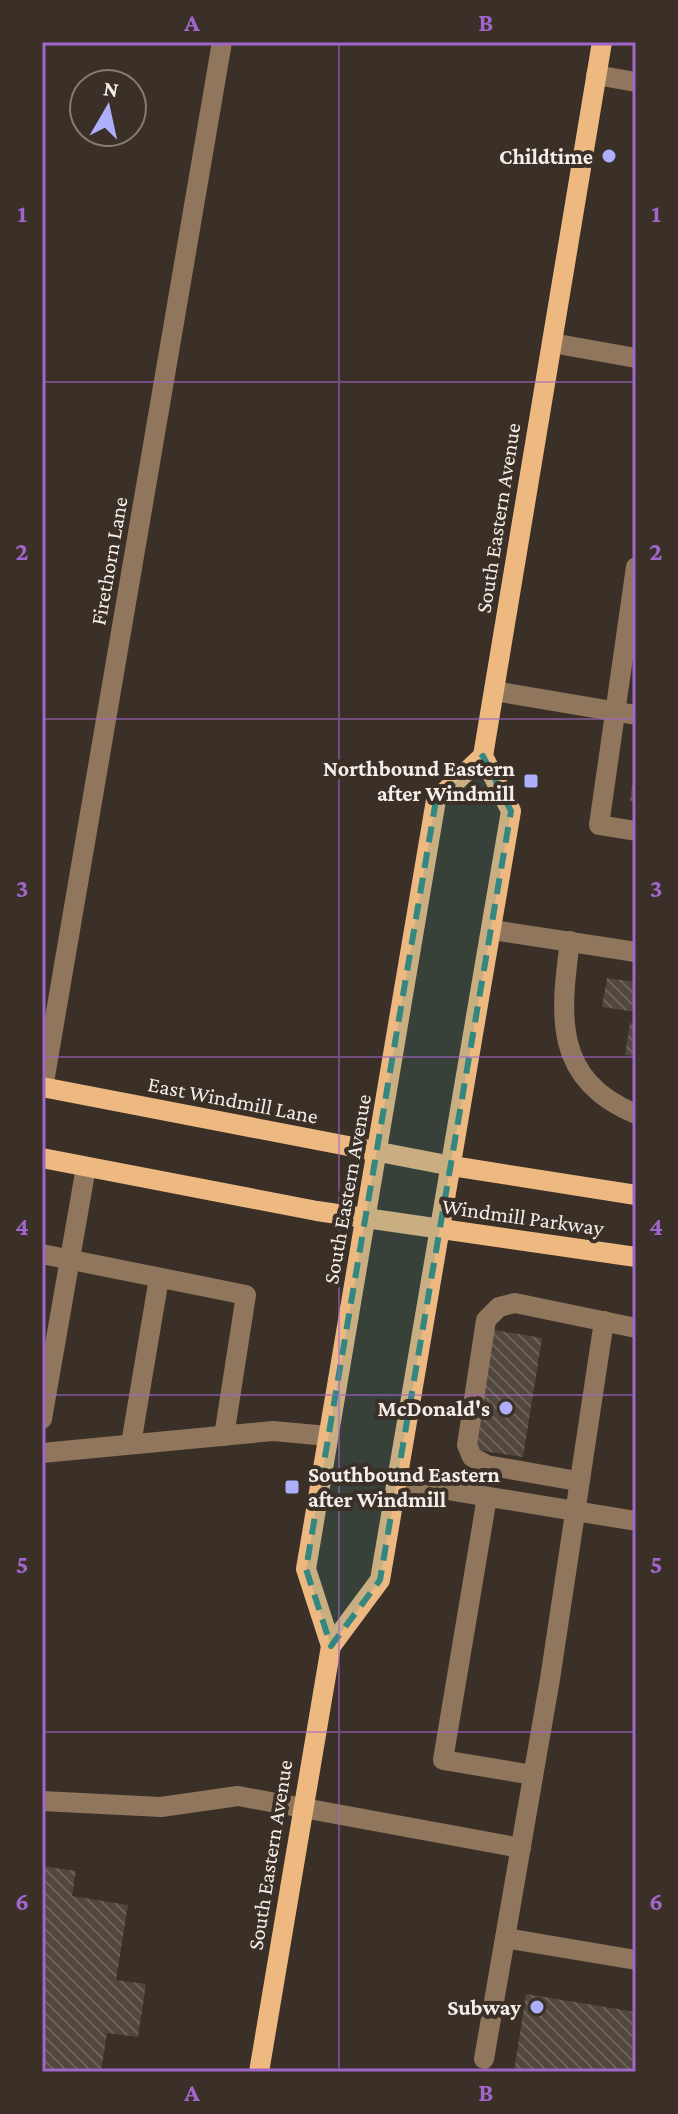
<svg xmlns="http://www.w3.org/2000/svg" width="678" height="2114" font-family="'Crimson Pro',serif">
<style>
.building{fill:url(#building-back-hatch)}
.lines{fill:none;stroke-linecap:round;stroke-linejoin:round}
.minor{stroke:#90765c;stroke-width:20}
.major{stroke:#eeb881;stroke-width:20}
.marked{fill:#328880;fill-opacity:0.2;stroke:#328880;stroke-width:6;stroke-dasharray:16 10;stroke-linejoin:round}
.grid{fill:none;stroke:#a066cb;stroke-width:2;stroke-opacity:0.55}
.poi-dot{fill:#adaffb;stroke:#3a3027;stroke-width:3}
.labels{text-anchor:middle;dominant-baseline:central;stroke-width:8;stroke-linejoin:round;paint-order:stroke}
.poi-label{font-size:22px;font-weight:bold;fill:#f5eee8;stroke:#3a3027;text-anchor:end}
.street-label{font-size:22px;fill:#f5eee8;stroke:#3a3027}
.neatline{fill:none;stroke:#a066cb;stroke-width:3}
.grid-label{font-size:26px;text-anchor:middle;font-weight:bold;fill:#a066cb}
</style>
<defs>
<pattern id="building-back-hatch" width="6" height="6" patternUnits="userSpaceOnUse" patternTransform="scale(2)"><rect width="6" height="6" fill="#52473e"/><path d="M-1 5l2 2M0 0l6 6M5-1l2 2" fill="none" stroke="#6c625a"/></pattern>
</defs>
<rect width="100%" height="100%" fill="#3a3027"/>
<g class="building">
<polygon points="634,772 636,772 636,802 630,801"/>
<polygon points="607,978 636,982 636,1012 602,1007"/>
<polygon points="630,1023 636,1024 636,1056 625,1055"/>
<polygon points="488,1329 542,1338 523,1457 469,1449"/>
<polygon points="42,1866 76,1871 72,1896 128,1905 116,1980 146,1984 138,2037 107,2033 101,2072 42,2072"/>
<polygon points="526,1994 636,2012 636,2072 514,2072"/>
</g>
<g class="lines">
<g class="minor">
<polyline points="596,75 636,82"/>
<polyline points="552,343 636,358"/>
<polyline points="636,567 599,825 636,831"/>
<polyline points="494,691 636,715"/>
<polyline points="493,930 636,952"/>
<path d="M570 941C560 1016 553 1080 636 1114"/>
<polyline points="43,1088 222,42"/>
<polyline points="42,1254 246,1295 224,1436"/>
<polyline points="42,1419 86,1167"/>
<polyline points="131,1444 159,1278"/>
<polyline points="42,1453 273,1431 328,1436"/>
<polyline points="577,1481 487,1465 472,1457 467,1445 486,1320 499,1307 515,1303 636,1328"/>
<polyline points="399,1482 636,1521"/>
<polyline points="487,1497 443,1760 533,1775"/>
<polyline points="42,1801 161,1807 238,1796 521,1848"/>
<polyline points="505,1938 636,1960"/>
<polyline points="484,2059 550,1679 604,1321"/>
</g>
<g class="major">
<polyline points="42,1087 452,1166 636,1195"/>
<polyline points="42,1158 317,1211 636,1257"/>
<polyline points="331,1646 306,1569 436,800 483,756"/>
<polyline points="259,2072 331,1646 380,1580 511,811 483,756 602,42"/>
</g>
</g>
<path class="marked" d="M483 756 511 811 380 1580 331 1646 306 1569 436 800Z"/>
<path class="grid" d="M339 42V2072M42 382H636M42 719H636M42 1057H636M42 1395H636M42 1732H636"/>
<g class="poi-dot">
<circle cx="609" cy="156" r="8"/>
<rect x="523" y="773" width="16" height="16" rx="4"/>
<circle cx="506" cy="1408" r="8"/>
<rect x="284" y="1479" width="16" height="16" rx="4"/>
<circle cx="537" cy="2007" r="8"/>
</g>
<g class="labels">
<g class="poi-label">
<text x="593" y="156">Childtime</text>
<text x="515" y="768">Northbound Eastern<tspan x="515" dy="25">after Windmill</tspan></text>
<text x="490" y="1408">McDonald's</text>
<text x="308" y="1474" text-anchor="start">Southbound Eastern<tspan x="308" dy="25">after Windmill</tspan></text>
<text x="521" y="2007">Subway</text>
</g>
<g class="street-label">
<text transform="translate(498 518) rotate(-81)">South Eastern Avenue</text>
<text transform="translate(109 561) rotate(-80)">Firethorn Lane</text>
<text transform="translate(233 1100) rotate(11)">East Windmill Lane</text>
<text transform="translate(347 1189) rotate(-80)">South Eastern Avenue</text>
<text transform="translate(523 1217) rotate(8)">Windmill Parkway</text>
<text transform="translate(270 1855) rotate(-81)">South Eastern Avenue</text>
</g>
</g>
<rect width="678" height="2114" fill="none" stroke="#3a3027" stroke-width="88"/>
<g transform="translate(108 108) rotate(9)"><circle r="38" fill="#3a3027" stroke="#857c74" stroke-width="2"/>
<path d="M0-6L14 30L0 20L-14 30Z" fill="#adaffb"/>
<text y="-12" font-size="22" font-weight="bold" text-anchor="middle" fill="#f5eee8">N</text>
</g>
<rect x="44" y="44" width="590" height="2026" class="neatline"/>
<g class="grid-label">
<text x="192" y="31">A</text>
<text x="486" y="31">B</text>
<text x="22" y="222">1</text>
<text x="656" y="222">1</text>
<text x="22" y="560">2</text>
<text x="656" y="560">2</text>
<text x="22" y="897">3</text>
<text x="656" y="897">3</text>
<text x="22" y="1235">4</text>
<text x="656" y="1235">4</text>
<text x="22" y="1573">5</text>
<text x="656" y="1573">5</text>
<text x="22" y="1910">6</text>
<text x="656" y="1910">6</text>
<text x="192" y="2101">A</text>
<text x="486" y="2101">B</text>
</g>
</svg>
